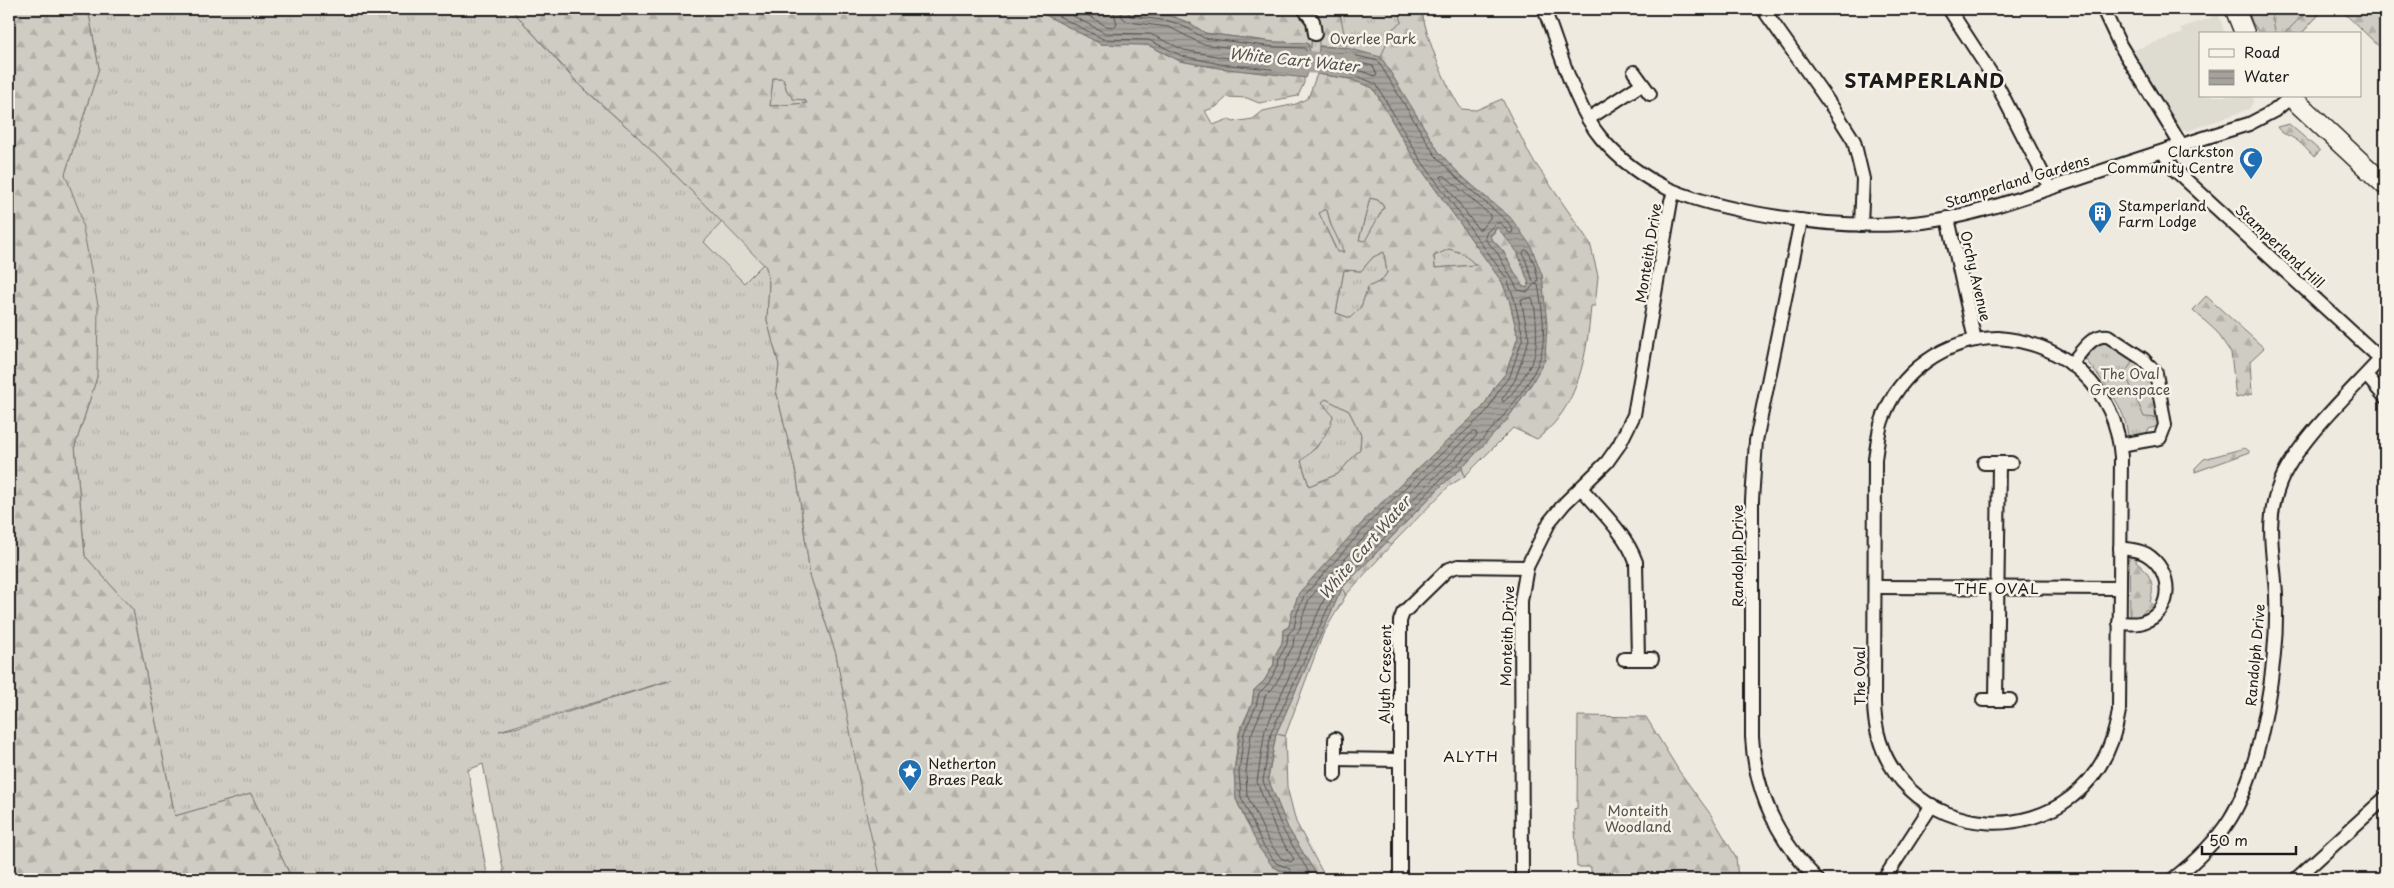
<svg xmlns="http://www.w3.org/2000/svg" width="2394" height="888" font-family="'Playpen Sans',sans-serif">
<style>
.built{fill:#dedbd1}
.grass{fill:url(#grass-tufts);stroke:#767470;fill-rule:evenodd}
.forest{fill:url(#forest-firs);stroke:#767470;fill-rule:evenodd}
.water{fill:url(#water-rules);stroke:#6f6d69;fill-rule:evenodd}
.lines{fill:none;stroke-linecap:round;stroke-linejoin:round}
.shore{stroke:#535250;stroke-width:1}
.river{stroke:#a6a39d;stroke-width:22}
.street-casing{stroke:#1c1c1c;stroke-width:16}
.secondary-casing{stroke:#1c1c1c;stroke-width:22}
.street{stroke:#f7f3e8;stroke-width:12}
.secondary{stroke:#f7f3e8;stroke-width:19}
.labels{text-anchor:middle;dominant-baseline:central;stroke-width:5;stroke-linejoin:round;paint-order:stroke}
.park-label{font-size:14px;fill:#52514e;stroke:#f7f3e8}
.poi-label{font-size:14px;fill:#1c1c1c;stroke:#f7f3e8;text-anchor:start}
.street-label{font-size:14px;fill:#1c1c1c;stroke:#f7f3e8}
.water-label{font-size:15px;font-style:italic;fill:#535250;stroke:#f7f3e8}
.neighbourhood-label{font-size:15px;letter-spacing:1px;fill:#1c1c1c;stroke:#f7f3e8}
.district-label{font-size:19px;font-weight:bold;letter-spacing:1px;fill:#1c1c1c;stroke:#f7f3e8}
</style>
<defs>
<pattern id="grass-tufts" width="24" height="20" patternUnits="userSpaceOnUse" patternTransform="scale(1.25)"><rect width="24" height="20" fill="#cfccc3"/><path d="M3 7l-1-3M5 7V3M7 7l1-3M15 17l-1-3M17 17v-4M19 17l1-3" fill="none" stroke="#b1afa7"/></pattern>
<pattern id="forest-firs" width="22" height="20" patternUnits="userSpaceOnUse" patternTransform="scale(1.25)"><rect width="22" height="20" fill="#cfccc3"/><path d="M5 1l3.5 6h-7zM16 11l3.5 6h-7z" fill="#b1afa7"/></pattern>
<pattern id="water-rules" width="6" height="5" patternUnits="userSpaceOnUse" patternTransform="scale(1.25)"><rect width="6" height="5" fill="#a6a39d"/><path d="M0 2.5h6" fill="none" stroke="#86847f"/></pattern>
</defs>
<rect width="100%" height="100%" fill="#eeeae0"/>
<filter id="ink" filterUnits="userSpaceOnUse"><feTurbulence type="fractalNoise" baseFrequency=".02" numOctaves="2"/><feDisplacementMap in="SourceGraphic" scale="10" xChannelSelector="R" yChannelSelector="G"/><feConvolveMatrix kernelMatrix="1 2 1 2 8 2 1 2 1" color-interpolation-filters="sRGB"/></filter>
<g filter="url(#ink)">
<g class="built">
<polygon points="2218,12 2225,34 2200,34 2200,96 2253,96 2253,102 2249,109 2188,131 2179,129 2133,54 2136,49 2183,33 2180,28 2211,18"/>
<polygon points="722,222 763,264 744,283 704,242"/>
</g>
<g class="grass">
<path d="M88 9H511L577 83 636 135 722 222 704 242 744 283 763 264 766 267 769 283 767 320 779 365 776 390 797 478 810 575 836 654 881 879H505L483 764 468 770 488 879H292L251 794 175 816 133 610 85 556 75 446 97 377 65 174 99 68ZM672 680 519 727 499 731 671 680Z"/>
<polygon points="1072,9 1421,9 1428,39 1360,65 1276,61"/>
<polygon points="2248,9 2324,9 2301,34 2260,34 2252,22"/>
<polygon points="773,78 783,78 787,91 808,103 770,106"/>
<polygon points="1370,198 1378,200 1384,207 1365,242 1359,240"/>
<polygon points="1323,210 1327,210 1331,225 1345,251 1338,253 1318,212"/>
<polygon points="1449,249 1462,253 1476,265 1435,268 1434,256"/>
<polygon points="1384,251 1387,273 1381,281 1368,287 1361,307 1350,318 1336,313 1344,270 1361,271 1373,257"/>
<path d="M2106 340 2145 365 2161 425 2149 429 2145 436 2128 439C2127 407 2103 382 2085 359 2087 348 2096 342 2106 340Z"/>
<polygon points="1326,399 1349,411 1361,435 1360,449 1338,474 1309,486 1301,460 1317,447 1333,416 1321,402"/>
<polygon points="1462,468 1465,476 1449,486 1391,545 1387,542 1444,483"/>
<polygon points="1342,588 1346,595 1323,634 1285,736 1276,734"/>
</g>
<g class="forest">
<polygon points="9,9 88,9 99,68 65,174 80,213 98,305 97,377 75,446 85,556 133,610 175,816 251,794 292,879 9,879"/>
<path d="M511 9H1034L1101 44 1148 45 1180 61 1219 68 1304 77V83L1298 96 1259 103 1247 98 1227 97 1216 107 1205 111 1213 125 1229 119 1233 122 1253 119 1263 111 1296 104 1308 98 1317 74 1350 79 1373 88 1416 162 1502 282 1509 299 1518 337 1506 373 1496 385 1483 407 1372 512 1299 593 1292 612 1289 626 1283 631 1282 643 1274 657V664L1264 681 1254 690 1252 704 1239 732 1234 772 1236 799 1246 822 1278 870 1287 872 1288 879H881L862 796 836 654 810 575 797 478 776 390 779 365 767 320 769 283 766 267 636 135 578 83ZM773 78H783L787 91 793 99 805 100 807 103 770 106ZM1370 198 1378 200 1384 207 1365 241 1359 240ZM1323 210H1327L1331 225 1344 252H1337L1319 213ZM1449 249 1462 253 1476 265 1435 268 1434 256ZM1384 252 1387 273 1381 281 1368 287 1361 307 1350 318 1336 313 1344 270 1361 271 1373 257ZM1326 399 1349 411 1361 435 1360 449 1338 474 1309 486 1301 461C1316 448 1328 436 1333 416L1322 402Z"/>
<path d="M1121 9H1180L1190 13 1192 12 1186 9C1203 9 1223 15 1240 9H1299C1311 19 1312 34 1311 48L1307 43 1274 42 1205 33 1190 23 1171 16Z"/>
<polygon points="1309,9 1336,9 1341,18 1347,48 1319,46 1318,26"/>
<path d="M1398 9H1421C1429 44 1442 78 1461 109L1476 110 1502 99 1531 157 1590 243 1598 276 1595 306H1591C1587 355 1579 408 1537 439L1513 428 1465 476 1462 468 1506 421 1532 383 1542 275 1481 193 1453 168 1439 152 1381 57 1392 29 1402 22Z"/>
<polygon points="2248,9 2270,9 2276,34 2260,34 2252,22"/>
<polygon points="2309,9 2324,9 2301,34 2284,34"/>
<polygon points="2340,9 2385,9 2385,52"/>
<path d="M2289 124 2320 151 2314 157C2308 151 2301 142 2293 138 2287 134 2282 135 2277 127Z"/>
<polygon points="1498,227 1518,253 1529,284 1527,288 1522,286 1503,251 1490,237"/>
<polygon points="2206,296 2264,348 2250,361 2252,394 2236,398 2231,353 2217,332 2193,310"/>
<polygon points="2135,358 2151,371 2159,418 2144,417 2125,373"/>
<polygon points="2245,448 2250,452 2195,472 2195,468 2204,459"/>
<polygon points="1387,542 1391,545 1346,595 1342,588"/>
<path d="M2137 554 2136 562C2150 573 2156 585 2150 602L2157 607 2150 614 2146 609 2139 619 2130 618 2129 559 2132 555Z"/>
<polygon points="1578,716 1646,717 1679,771 1711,815 1736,857 1738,879 1591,879 1591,867 1577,867 1574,809 1577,808"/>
<polygon points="1276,734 1285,736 1287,787 1296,822 1326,879 1319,879 1288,828 1268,779"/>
</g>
<g class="water">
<path d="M1034 9H1121L1171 16 1190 23 1205 33 1274 42 1307 43C1313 52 1310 68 1306 78L1219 68 1180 61 1148 45 1101 44Z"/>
<path d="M1319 46 1347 48 1381 57 1439 152 1463 178 1510 217 1531 246 1542 275 1547 324 1545 360 1532 383 1506 421 1462 468 1444 483 1342 588 1276 734 1268 779 1288 828 1319 879H1288L1287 872 1273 867 1259 848 1236 799 1234 772 1240 732 1252 704 1254 690 1264 681 1274 664V657L1282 643 1283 631 1289 626 1292 612 1299 593 1372 512 1483 407 1496 385 1506 373 1518 337 1509 299 1502 282 1416 162 1373 88 1350 79 1317 74ZM1497 227 1518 253 1529 284 1527 288 1522 286 1503 251 1490 237Z"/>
</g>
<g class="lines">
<g class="shore">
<polyline points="1045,9 1103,39 1149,40 1182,56 1220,64 1301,72 1304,70 1306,50 1304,48 1274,47 1204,38 1187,28 1170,21 1130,16 1126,9"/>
<polyline points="1060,9 1105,33 1150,34 1184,50 1221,57 1295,65 1298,63 1297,54 1273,53 1202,44 1169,27 1128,22 1122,17 1120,9"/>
<polyline points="1077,9 1106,26 1115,27 1117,24 1113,9"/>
<polygon points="1332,57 1373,66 1377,75 1375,76 1353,68 1331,65 1329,59"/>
<polygon points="1442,176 1445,176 1490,215 1490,218 1481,229 1478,229 1441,179"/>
<polygon points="1525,250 1528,251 1535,265 1538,280 1536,283 1533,281 1523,253"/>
<path d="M1532 298C1537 309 1538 345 1534 357 1530 368 1512 397 1503 402L1502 399 1515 380 1529 339 1521 300Z"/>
<polygon points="1473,432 1476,432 1477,435 1454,460 1436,476 1332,582 1265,730 1257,782 1277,833 1294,859 1291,862 1281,858 1269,842 1247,795 1246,772 1251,735 1262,709 1265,696 1273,688 1284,669 1285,660 1293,646 1294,637 1300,629 1303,615 1309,599 1380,520"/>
<path d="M1293 879 1290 869 1276 863 1263 845 1241 797 1239 772 1244 733 1256 706 1259 693 1268 684 1278 666 1279 658 1287 644 1288 634 1294 628 1297 613 1304 596 1376 515 1487 411 1500 388 1510 376 1523 337 1514 298 1507 279 1420 159 1376 84 1352 74 1323 69 1324 52 1345 53 1378 61 1435 155 1460 181 1507 221 1513 230 1512 233H1509L1501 223H1496L1486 233 1485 239 1498 254 1518 290 1528 292 1534 284 1538 285C1542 307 1547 337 1540 358 1528 396 1470 454 1440 480L1338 586 1271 733 1263 781 1283 830 1313 879"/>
</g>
<polyline class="river" points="1280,61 1348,64"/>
<g class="street-casing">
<g id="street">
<polyline points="1304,9 1313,21 1315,34"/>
<path d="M1544 9C1559 47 1575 107 1601 138 1642 186 1689 200 1749 212 1807 223 1865 229 1923 222 1967 217 2009 202 2051 188 2117 166 2183 144 2249 124L2274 111 2291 97"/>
<polyline points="1763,9 1835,111 1854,141 1863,179 1861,225"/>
<polyline points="1949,9 1992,75 2050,188"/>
<polyline points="2103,9 2120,45 2181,145"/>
<polyline points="1634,72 1650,94"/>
<polyline points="1588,119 1642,84"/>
<polyline points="2163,152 2174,169 2381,359"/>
<polyline points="1948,218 1975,340"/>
<path d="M1801 220 1756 441 1752 500V737C1755 793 1778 840 1817 879"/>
<path d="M1998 338C2065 343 2116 388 2121 457L2119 711C2095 869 1877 853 1874 703L1875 459C1877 447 1878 433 1882 421 1898 372 1946 338 1998 338Z"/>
<path d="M2071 364C2081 353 2091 334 2108 336L2143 359 2156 373 2165 425 2160 438 2120 445"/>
<polyline points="2366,375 2385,397"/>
<polyline points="1984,463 2011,463"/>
<path d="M1581 488C1601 511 1626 534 1636 562L1638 659"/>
<polyline points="1876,587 2119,588"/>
<path d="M2119 623C2126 623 2136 625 2143 622 2175 612 2173 570 2146 554 2139 550 2129 549 2120 548"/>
<polyline points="1624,659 1652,659"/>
<polyline points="1983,700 2010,700"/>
<polyline points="1996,700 1999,463"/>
<polyline points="1335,739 1335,775"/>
<polyline points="1335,759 1399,760"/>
<polyline points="1400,879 1400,621 1403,613 1447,570 1458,566 1527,567"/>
<polyline points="1522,879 1521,601 1527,567 1550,521 1565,503 1607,462 1619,445 1634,415 1671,201 1674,193"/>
<polyline points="1884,879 1932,805"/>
<path d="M2173 879C2195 862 2215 843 2230 819 2263 766 2278 657 2276 595 2274 554 2264 523 2280 483 2297 440 2354 389 2385 354"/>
<polyline points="2296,879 2385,798"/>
</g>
</g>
<g class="secondary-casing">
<g id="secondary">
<polyline points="2235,9 2245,34"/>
<polyline points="2290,96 2385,185"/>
</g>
</g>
<use href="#street" class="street"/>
<use href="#secondary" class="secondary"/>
</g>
</g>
<defs>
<g id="mosque-pin" transform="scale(1.25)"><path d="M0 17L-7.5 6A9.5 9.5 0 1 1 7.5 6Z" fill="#1f6fb2" stroke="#f7f3e8"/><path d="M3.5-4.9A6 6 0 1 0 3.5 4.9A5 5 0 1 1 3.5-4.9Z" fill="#fff"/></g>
<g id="building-pin" transform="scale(1.25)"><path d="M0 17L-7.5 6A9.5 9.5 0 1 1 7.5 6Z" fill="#1f6fb2" stroke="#f7f3e8"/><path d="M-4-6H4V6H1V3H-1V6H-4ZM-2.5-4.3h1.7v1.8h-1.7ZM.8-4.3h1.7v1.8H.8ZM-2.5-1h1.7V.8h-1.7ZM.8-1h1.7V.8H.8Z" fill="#fff"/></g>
<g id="sight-pin" transform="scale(1.25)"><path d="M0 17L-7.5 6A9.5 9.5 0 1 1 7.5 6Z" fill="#1f6fb2" stroke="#f7f3e8"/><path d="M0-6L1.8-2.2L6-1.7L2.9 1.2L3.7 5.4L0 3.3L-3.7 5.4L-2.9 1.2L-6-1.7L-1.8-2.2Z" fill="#fff"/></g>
</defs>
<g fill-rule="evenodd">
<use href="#mosque-pin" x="2251" y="159"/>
<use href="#building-pin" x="2100" y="213"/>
<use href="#sight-pin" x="910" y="771"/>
</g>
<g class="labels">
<g class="park-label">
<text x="1373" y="38">Overlee Park</text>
<text x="2130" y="373">The Oval<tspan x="2130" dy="16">Greenspace</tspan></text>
<text x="1638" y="810">Monteith<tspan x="1638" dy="16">Woodland</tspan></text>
</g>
<g class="poi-label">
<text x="2234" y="151" text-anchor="end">Clarkston<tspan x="2234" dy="16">Community Centre</tspan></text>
<text x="2118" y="205">Stamperland<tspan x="2118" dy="16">Farm Lodge</tspan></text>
<text x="928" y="763">Netherton<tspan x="928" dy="16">Braes Peak</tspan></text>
</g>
<g class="street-label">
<text transform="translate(2017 181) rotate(-17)">Stamperland Gardens</text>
<text transform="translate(2280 246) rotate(43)">Stamperland Hill</text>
<text transform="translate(1648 253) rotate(-81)">Monteith Drive</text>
<text transform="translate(1976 276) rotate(77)">Orchy Avenue</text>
<text transform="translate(1737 556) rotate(-90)">Randolph Drive</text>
<text transform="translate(1507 636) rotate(-88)">Monteith Drive</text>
<text transform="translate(2255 655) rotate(-85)">Randolph Drive</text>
<text transform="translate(1385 674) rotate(-89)">Alyth Crescent</text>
<text transform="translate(1859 676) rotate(-90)">The Oval</text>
</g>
<g class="water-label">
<text transform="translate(1294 59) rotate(6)">White Cart Water</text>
<text transform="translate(1364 547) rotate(-49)">White Cart Water</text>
</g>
<g class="neighbourhood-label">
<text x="1997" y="587">THE OVAL</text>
<text x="1471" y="755">ALYTH</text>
</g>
<g class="district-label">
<text x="1925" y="80">STAMPERLAND</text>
</g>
</g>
<rect width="2394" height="888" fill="none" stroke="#f7f3e8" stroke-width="30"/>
<rect x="15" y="15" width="2364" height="858" fill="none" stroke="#1c1c1c" stroke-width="2" filter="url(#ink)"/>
<rect x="2199" y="32" width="162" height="65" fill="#f7f3e8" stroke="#9f9d96"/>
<rect x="2209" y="49" width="25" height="8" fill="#f7f3e8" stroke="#9f9d96"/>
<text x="2244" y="58" font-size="15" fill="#1c1c1c">Road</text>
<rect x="2209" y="70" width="25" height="15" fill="url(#water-rules)" stroke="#9f9d96"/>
<text x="2244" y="82" font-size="15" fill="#1c1c1c">Water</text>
<path d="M2202 846v8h94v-8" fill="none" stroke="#1c1c1c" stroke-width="2.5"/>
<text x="2209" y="846" font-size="15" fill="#1c1c1c" stroke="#f7f3e8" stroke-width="4" paint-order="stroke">50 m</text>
</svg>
